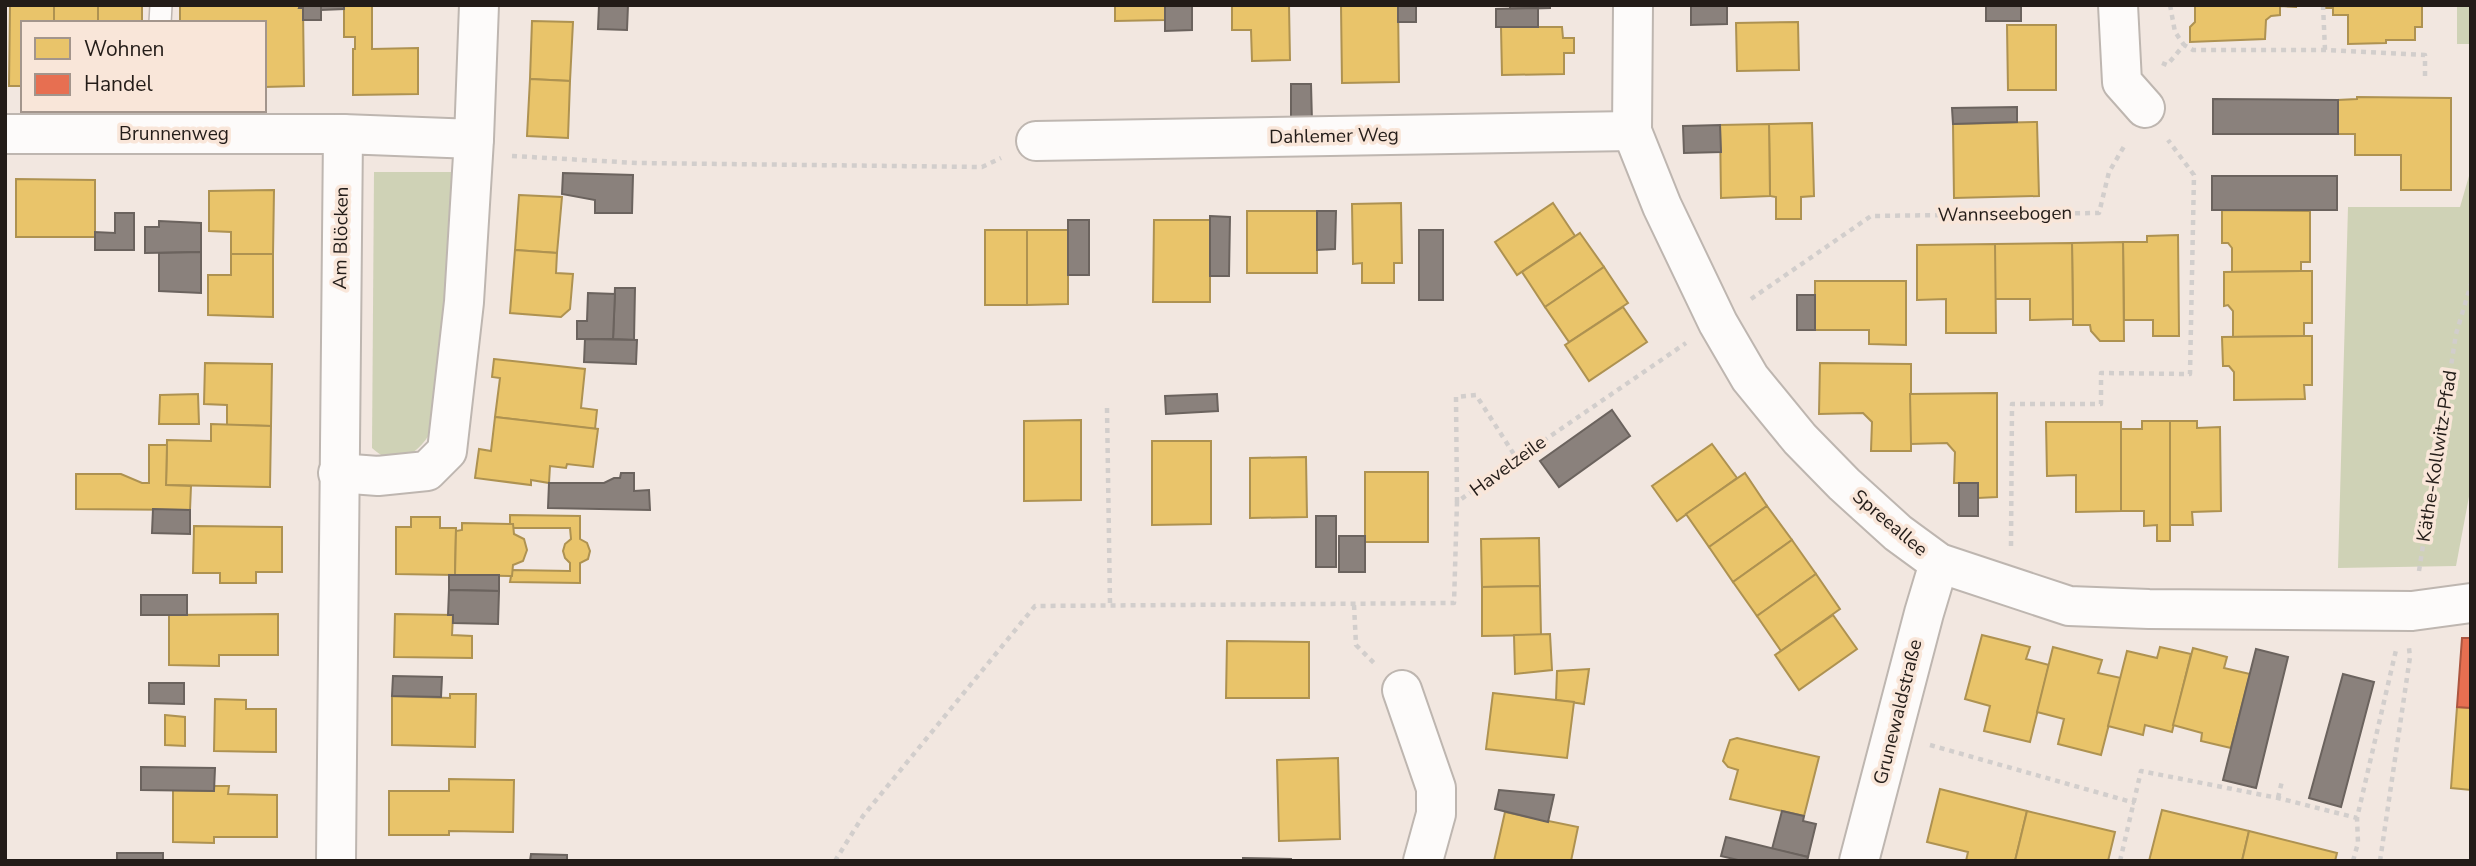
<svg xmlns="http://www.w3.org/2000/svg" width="2476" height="866" font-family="'Nunito Sans',sans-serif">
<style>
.green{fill:#cfd2b6}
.homes{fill:#e9c46a;stroke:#ae9251;stroke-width:2}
.shops{fill:#e76f51;stroke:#ac5640;stroke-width:2}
.industry{fill:#8a817c;stroke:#6b635e;stroke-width:2}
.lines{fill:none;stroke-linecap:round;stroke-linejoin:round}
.lane-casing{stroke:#beb6b0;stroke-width:24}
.street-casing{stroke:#beb6b0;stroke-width:42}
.path{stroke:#d2cecc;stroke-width:4.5;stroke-dasharray:5 5;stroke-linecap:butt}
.lane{stroke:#fdfbfa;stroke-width:21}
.street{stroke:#fdfbfa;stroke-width:38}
.labels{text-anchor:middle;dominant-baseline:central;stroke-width:7;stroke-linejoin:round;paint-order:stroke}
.street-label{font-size:19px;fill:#231c18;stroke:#f9e6d9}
</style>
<rect width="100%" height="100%" fill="#f2e7e0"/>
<g class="green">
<rect x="2457" y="5" width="14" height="39"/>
<polygon points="2471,169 2471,486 2456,566 2338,568 2348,207 2460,207"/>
<path d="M374 172H460L429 435C415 456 394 469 372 448Z"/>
</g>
<g class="homes">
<polygon points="10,5 54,5 54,23 23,23 23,86 9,86"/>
<rect x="54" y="5" width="44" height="18"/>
<rect x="98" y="5" width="44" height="18"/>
<polygon points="180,5 300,5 299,8 303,8 304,86 264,87 264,23 180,23"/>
<polygon points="344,5 372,5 372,49 418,48 418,94 353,95 353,49 355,49 355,37 344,37"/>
<polygon points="1115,5 1165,5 1165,20 1115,21"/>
<polygon points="1232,5 1289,5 1290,60 1252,61 1251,30 1232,30"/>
<polygon points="1341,5 1398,5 1399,82 1342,83"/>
<polygon points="2195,5 2296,5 2296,7 2280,6 2280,15 2271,16 2266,20 2265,39 2190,42 2190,27 2195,22"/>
<polygon points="2326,5 2422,5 2422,27 2415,27 2415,40 2386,40 2386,43 2348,44 2348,15 2333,15 2333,8 2326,8"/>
<polygon points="532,21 573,22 570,81 530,79"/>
<polygon points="1798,22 1799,70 1737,71 1736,23"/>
<polygon points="2007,25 2056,25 2056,90 2008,90"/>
<polygon points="1501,27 1562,27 1563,38 1574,38 1574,53 1564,53 1564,74 1502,75"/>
<polygon points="530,79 570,81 568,138 527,136"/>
<polygon points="2357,97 2451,98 2451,190 2401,190 2401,155 2355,155 2355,134 2338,134 2338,100 2357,99"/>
<polygon points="2037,122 2039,196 1954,198 1953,124"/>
<polygon points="1812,123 1814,196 1801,197 1801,219 1776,219 1776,197 1770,196 1769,124"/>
<polygon points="1769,124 1770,196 1721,198 1720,125"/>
<polygon points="16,179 95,180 95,237 16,237"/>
<polygon points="274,190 273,254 231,254 231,232 209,231 209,191"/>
<polygon points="519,195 562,197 557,253 515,250"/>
<polygon points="1401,203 1402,263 1394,263 1394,283 1362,283 1362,263 1353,264 1352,204"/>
<polygon points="1553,203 1575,236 1517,275 1495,242"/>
<polygon points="2222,210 2310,211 2310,262 2301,262 2301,271 2232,272 2232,248 2228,243 2222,243"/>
<rect x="1247" y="211" width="70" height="62"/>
<polygon points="1154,220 1210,220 1210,302 1153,302"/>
<rect x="985" y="230" width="42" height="75"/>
<polygon points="1027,230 1068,230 1068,304 1027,305"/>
<polygon points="1580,233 1604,267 1545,307 1522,272"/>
<polygon points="2178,235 2179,336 2153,336 2153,320 2124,320 2123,242 2147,242 2147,236"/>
<polygon points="2123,242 2124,341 2100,341 2091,331 2090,325 2073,325 2072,243"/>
<polygon points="2072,243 2073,319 2030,320 2030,299 1995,299 1995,244"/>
<polygon points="1995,244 1996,333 1946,333 1946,299 1917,300 1917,245"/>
<polygon points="515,250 557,253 556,273 573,274 570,309 561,317 510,313"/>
<polygon points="231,254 273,254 273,317 208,315 208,275 231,275"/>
<polygon points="1604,267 1628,303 1569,342 1545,307"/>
<polygon points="2301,271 2312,271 2312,323 2304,323 2304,336 2233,337 2233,311 2228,305 2224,306 2224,272"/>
<polygon points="1815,281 1906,281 1906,345 1869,344 1869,330 1815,330"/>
<polygon points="1623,307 1647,342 1589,381 1565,345"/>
<polygon points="2304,336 2312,336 2312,385 2304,385 2305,399 2234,400 2234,372 2229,366 2223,366 2222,337"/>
<polygon points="494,359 585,369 581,408 597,410 595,429 495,417 500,378 492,377"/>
<polygon points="205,363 272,364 271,426 227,425 227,405 204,404"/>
<polygon points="1820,363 1911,364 1911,451 1871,451 1872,422 1863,413 1819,414"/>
<polygon points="1997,393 1997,497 1978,498 1978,483 1954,483 1955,452 1947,443 1911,444 1910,394"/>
<polygon points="198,394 199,424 159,424 160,395"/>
<polygon points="495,417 598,429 593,467 567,464 566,468 550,466 549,483 531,480 531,485 475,478 479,449 491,451"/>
<polygon points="1081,420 1081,500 1024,501 1024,421"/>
<polygon points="2142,421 2170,421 2170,541 2157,541 2157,525 2144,526 2144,511 2121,511 2121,429 2142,429"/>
<polygon points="2170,421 2197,421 2197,428 2220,427 2221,511 2192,512 2193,525 2170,525"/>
<polygon points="2046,422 2121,422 2121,511 2076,512 2076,475 2047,476"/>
<polygon points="211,424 271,426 270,487 166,485 167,440 211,441"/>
<polygon points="1152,441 1211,441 1211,524 1152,525"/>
<polygon points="1712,444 1737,478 1677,521 1652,486"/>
<polygon points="149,445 167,445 166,485 191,486 190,510 76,509 76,474 121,474 142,483 149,483"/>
<polygon points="1306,457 1307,517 1250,518 1250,458"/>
<rect x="1365" y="472" width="63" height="70"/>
<polygon points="1745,473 1767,506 1709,547 1686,514"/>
<polygon points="1767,506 1792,540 1733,582 1709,547"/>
<polygon points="510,515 580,516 580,539 587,543 590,551 588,559 580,563 580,583 510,582 512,570 570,571 570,563 565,558 563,551 565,544 571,539 570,528 513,528 513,524 510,524"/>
<polygon points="411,517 440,517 440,528 456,528 455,575 396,574 396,527 411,527"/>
<polygon points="462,523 513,524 514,534 524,539 527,550 523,561 513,565 512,576 455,575 456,531 462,530"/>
<polygon points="194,526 282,527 282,572 256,572 256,583 220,583 220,573 193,573"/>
<polygon points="1539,538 1540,586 1482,587 1481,539"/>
<polygon points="1792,540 1816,574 1757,616 1733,582"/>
<polygon points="1816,574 1840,609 1781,651 1757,616"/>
<polygon points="1540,586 1541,635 1482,636 1482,587"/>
<polygon points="278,614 278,655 219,655 219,666 169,665 169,615"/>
<polygon points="395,614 453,615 452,635 472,636 472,658 394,657"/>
<polygon points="1833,615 1857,649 1799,690 1775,655"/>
<polygon points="1550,634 1552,670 1515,674 1514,635"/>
<polygon points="1982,635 2030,647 2026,659 2049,665 2030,742 1984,731 1990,706 1965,699"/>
<polygon points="1227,641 1309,642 1309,698 1226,698"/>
<polygon points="2053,647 2102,660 2098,673 2121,678 2101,755 2058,744 2064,719 2037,712"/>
<polygon points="2160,647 2191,654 2172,732 2145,725 2143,735 2108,726 2127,651 2157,658"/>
<polygon points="2193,648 2227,657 2224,668 2250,674 2231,748 2201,741 2202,733 2173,725"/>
<polygon points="1589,669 1584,704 1556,700 1557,671"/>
<polygon points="1493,693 1574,702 1567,758 1486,749"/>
<polygon points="450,694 476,694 475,747 392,745 392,696 450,698"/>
<polygon points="215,699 246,700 246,709 276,709 276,752 214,751"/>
<polygon points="2457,707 2471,708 2471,790 2451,788"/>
<polygon points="165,715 185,717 185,746 165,745"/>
<polygon points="1737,738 1819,757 1804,816 1730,799 1738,770 1728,767 1723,761 1730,740"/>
<polygon points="1338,758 1340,839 1279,841 1277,760"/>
<polygon points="449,779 514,780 513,832 449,831 449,835 389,835 389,791 449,791"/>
<polygon points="214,786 229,786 228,794 277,795 277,837 214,837 214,843 173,842 173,790 214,791"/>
<polygon points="1940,789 2027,811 2015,861 1966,861 1968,852 1927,842"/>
<polygon points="2162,810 2249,831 2242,861 2149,861"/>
<polygon points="2027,811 2115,832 2108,861 2015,861"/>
<polygon points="1505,812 1578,827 1571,861 1494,861"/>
<polygon points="2249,831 2337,853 2335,861 2242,861"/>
</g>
<polygon class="shops" points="2462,638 2471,638 2471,708 2457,707"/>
<g class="industry">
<polygon points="300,5 321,5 321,20 303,20 303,8 299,8"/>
<polygon points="321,5 344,5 344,9 321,10"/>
<polygon points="599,5 628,5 627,30 598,29"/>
<polygon points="1165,5 1192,5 1192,30 1165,31"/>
<rect x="1398" y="5" width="18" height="17"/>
<polygon points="1510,5 1550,5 1550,8 1510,9"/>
<polygon points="1691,5 1727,5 1727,24 1691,25"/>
<rect x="1986" y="5" width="35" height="16"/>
<polygon points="1538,8 1538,27 1496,27 1496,9"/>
<polygon points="1291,84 1311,84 1312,122 1291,122"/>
<polygon points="2213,99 2338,100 2338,134 2213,134"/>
<polygon points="2017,107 2017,122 1953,124 1952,108"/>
<polygon points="1720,125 1721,152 1684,153 1683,126"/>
<polygon points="563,173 633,175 632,213 595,213 595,200 562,194"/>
<rect x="2212" y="176" width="125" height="34"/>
<polygon points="1317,211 1336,211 1335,249 1317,250"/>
<polygon points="115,213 134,213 134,250 95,250 95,232 115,233"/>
<polygon points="1210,216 1230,217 1229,276 1210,276"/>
<rect x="1068" y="220" width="21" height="55"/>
<polygon points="159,221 201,223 201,252 145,253 145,227 159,227"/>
<rect x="1419" y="230" width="24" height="70"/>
<polygon points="201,252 201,293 159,291 159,253"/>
<polygon points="615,288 635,288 634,340 613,339"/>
<polygon points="588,293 615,294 613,339 577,339 577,321 587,321"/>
<rect x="1797" y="295" width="18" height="35"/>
<polygon points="585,339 637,340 636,364 584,362"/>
<polygon points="1217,394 1218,411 1166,414 1165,396"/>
<polygon points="1612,410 1630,436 1559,487 1540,461"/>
<polygon points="621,473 634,473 634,491 649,490 650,510 548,508 549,483 604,483 614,478 620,478"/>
<rect x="1959" y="483" width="19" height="33"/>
<polygon points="153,509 190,510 190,534 152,533"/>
<rect x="1316" y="516" width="20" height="51"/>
<rect x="1339" y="536" width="26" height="36"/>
<polygon points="449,575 499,575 499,591 449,590"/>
<polygon points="449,590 499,591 498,624 453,623 453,615 448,615"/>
<rect x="141" y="595" width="46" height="20"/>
<polygon points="2256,649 2288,657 2256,788 2223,780"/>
<polygon points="2343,674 2374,682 2341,807 2309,798"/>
<polygon points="393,676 442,677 441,697 392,696"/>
<polygon points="149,683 184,683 184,704 149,703"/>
<polygon points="141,767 215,768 214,791 141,790"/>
<polygon points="1499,790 1554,795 1548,822 1495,809"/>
<polygon points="1782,811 1804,816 1803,821 1816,824 1808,857 1772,849"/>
<polygon points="1726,837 1808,857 1807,861 1742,861 1721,856"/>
<rect x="117" y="853" width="46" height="8"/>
<polygon points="531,854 567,855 567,861 530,861"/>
<polygon points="1243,858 1291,859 1291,861 1243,861"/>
</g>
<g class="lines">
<g class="lane-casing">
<polyline id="lane" points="160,23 161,5"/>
</g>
<g class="street-casing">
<g id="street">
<polyline points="1633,5 1632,131 1662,206 1718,323 1750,378 1800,439 1844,484 1898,533 1939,563 2069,606 2149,609 2412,611 2471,603"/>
<polyline points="2118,5 2122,82 2145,108"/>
<polyline points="5,134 343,134"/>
<polyline points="1036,141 1632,131"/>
<polyline points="338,473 378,476 427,471 447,451 464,302 474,139"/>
<polyline points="1402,690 1436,788 1436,814 1423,861"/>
<polyline points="336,861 343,134 474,139 479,5"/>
<polyline points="1859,861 1924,613 1939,563"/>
</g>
</g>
<g class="path">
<polyline points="2170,5 2175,32 2184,45"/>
<polyline points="2323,5 2325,50"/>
<polyline points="2162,63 2167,65 2184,45 2193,50 2325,50 2425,55 2425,81"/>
<polyline points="512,156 637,163 982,167 1001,158"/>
<polyline points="1751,299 1871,216 2099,213 2109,172 2126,143"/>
<polyline points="1107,408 1110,604"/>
<polyline points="1457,502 1456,397 1476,395 1517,459"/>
<polyline points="2011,546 2012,404 2101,404 2101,373 2190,374 2194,175 2168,140"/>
<polyline points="2419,571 2456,334 2471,284"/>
<polyline points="1354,605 1356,645 1374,663"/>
<polyline points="1930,745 2135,803"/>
<polyline points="2278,798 2282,781"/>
<polyline points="835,861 863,816 1035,606 1454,603 1457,502 1517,459 1686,343"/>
<polyline points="2120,861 2141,771 2278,798 2357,818"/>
<polyline points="2353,861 2358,843 2357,818 2396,650"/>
<polyline points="2380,861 2410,657 2409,648"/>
</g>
<use href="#lane" class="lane"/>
<use href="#street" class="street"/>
</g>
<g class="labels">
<g class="street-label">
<text x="174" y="134">Brunnenweg</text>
<text transform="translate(1334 136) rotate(-1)">Dahlemer Weg</text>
<text transform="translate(2005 214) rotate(-1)">Wannseebogen</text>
<text transform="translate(341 238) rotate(-89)">Am Blöcken</text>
<text transform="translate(2437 456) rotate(-81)">Käthe-Kollwitz-Pfad</text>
<text transform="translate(1508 466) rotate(-36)">Havelzeile</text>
<text transform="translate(1890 523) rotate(40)">Spreeallee</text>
<text transform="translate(1898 712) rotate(-76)">Grunewaldstraße</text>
</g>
</g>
<rect width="2476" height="866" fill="none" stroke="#231c18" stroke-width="14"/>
<rect x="21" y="21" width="245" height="91" fill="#f9e6d9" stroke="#a3958c" stroke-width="2"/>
<rect x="35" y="38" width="35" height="21" fill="#e9c46a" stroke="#a3958c" stroke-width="2"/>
<text x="84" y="56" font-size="21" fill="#231c18">Wohnen</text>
<rect x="35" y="74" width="35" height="21" fill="#e76f51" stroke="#a3958c" stroke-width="2"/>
<text x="84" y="91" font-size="21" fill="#231c18">Handel</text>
</svg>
